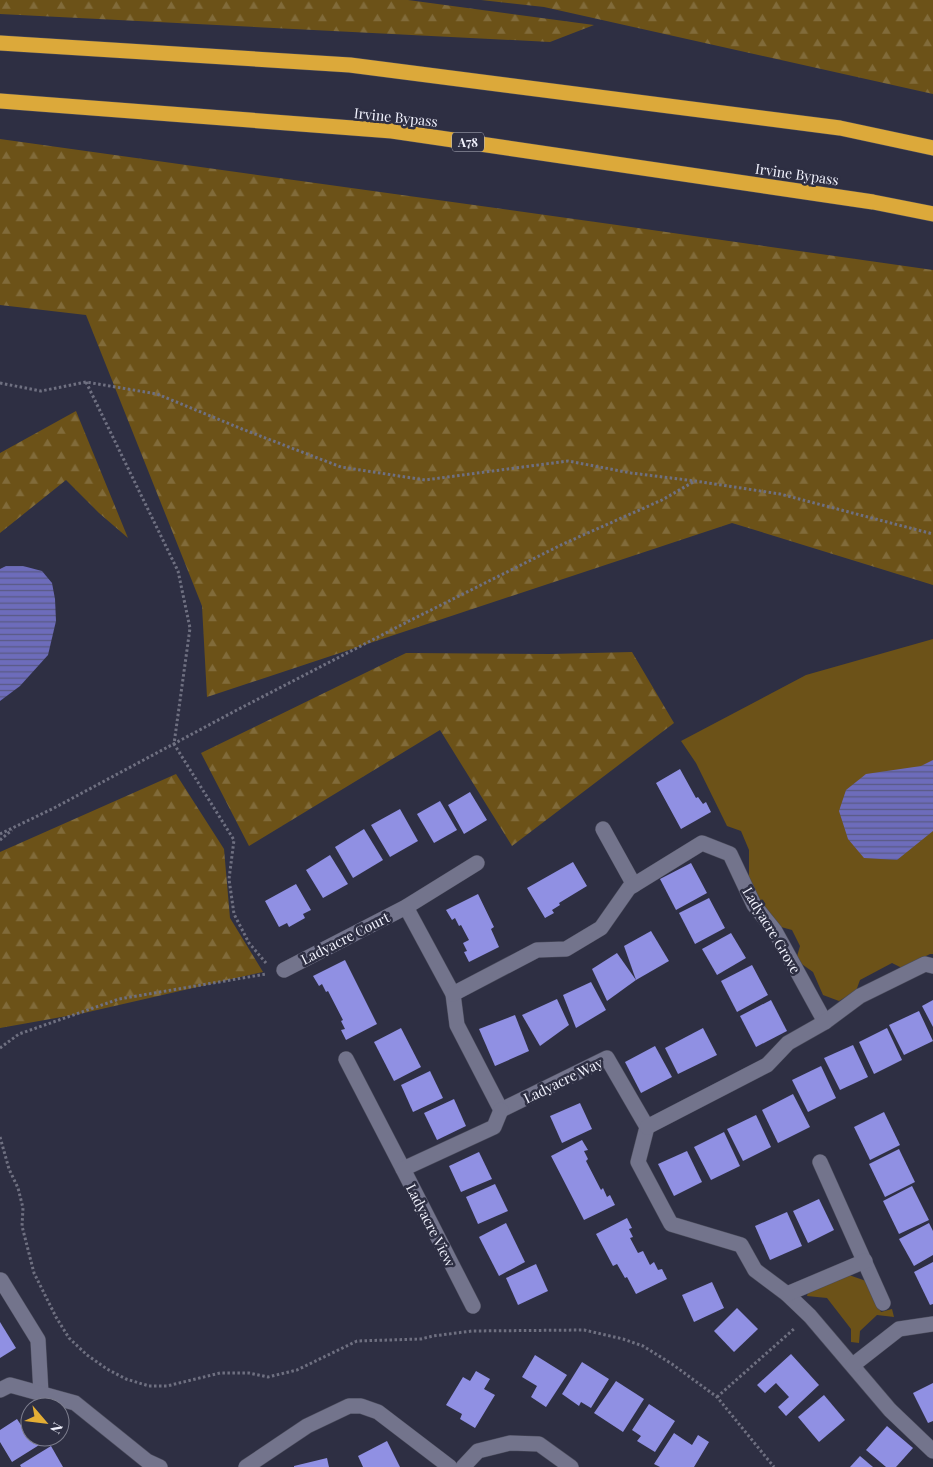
<svg xmlns="http://www.w3.org/2000/svg" width="933" height="1467" font-family="'Playfair Display',serif">
<style>
.grass{fill:#6c5218}
.forest{fill:url(#forest-firs)}
.water{fill:url(#water-rules)}
.building{fill:#9090e3}
.lines{fill:none;stroke-linecap:round;stroke-linejoin:round}
.minor-casing{stroke:#4b4c5c;stroke-width:16}
.highway-casing{stroke:#4b4c5c;stroke-width:16}
.path{stroke:#6f7081;stroke-width:3;stroke-dasharray:2.5 2.5;stroke-linecap:butt}
.minor{stroke:#73748c;stroke-width:15}
.highway{stroke:#dca93a;stroke-width:15}
.labels{text-anchor:middle;dominant-baseline:central;stroke-width:5;stroke-linejoin:round;paint-order:stroke}
.shield{fill:#2e2f43;stroke:#b6b8c5;stroke-width:1}
.shield-label{font-size:12px;font-weight:bold;fill:#f1f2fd}
.street-label{font-size:14px;fill:#f1f2fd;stroke:#2e2f43}
</style>
<defs>
<pattern id="forest-firs" width="22" height="20" patternUnits="userSpaceOnUse" patternTransform="scale(1.25)"><rect width="22" height="20" fill="#6c5218"/><path d="M5 1l3.5 6h-7zM16 11l3.5 6h-7z" fill="#816b3a"/></pattern>
<pattern id="water-rules" width="6" height="5" patternUnits="userSpaceOnUse" patternTransform="scale(1.25)"><rect width="6" height="5" fill="#6d6cbb"/><path d="M0 2.5h6" fill="none" stroke="#5a5a84"/></pattern>
</defs>
<rect width="100%" height="100%" fill="#2e2f43"/>
<g class="grass">
<polygon points="933,639 933,954 930,954 902,968 892,963 860,980 856,991 839,1001 823,995 813,972 796,960 800,946 792,930 781,927 761,904 749,882 749,850 741,831 727,826 696,763 681,741 806,675"/>
<polygon points="849,1275 866,1281 881,1312 892,1309 894,1317 877,1315 860,1331 859,1343 851,1342 851,1329 827,1298 807,1296 808,1292"/>
</g>
<g class="forest">
<polygon points="0,0 408,0 594,25 550,42 0,14"/>
<polygon points="481,0 933,0 933,94 544,7"/>
<polygon points="0,139 617,225 933,270 933,585 732,523 207,697 202,606 86,315 0,305"/>
<polygon points="76,411 128,538 99,513 66,480 0,533 0,453"/>
<polygon points="632,652 674,723 512,846 440,730 249,846 201,753 406,653 551,654"/>
<polygon points="176,774 224,849 230,918 263,972 84,1013 0,1028 0,852"/>
</g>
<g class="water">
<polygon points="6,566 23,566 42,571 52,583 55,599 56,621 48,655 20,686 0,701 0,569"/>
<polygon points="933,760 933,831 897,860 864,858 848,839 839,811 846,790 866,774 921,766"/>
</g>
<g class="building">
<polygon points="680,769 696,798 698,797 703,804 706,802 711,812 681,829 656,783"/>
<polygon points="470,792 487,820 464,834 448,805"/>
<polygon points="440,801 457,830 434,843 417,814"/>
<polygon points="400,809 418,841 390,857 371,825"/>
<polygon points="364,829 383,860 353,878 335,847"/>
<polygon points="330,855 348,884 323,898 306,870"/>
<polygon points="573,862 587,886 559,903 560,905 552,910 554,913 545,918 527,888"/>
<polygon points="691,863 707,893 676,910 660,879"/>
<polygon points="296,884 311,910 303,914 305,918 289,927 287,923 279,927 265,901"/>
<polygon points="478,894 494,927 491,929 499,947 469,962 464,952 467,951 463,943 469,940 461,925 459,926 455,918 452,920 446,910"/>
<polygon points="709,898 725,928 695,944 679,913"/>
<polygon points="651,931 669,961 636,980 624,946"/>
<polygon points="731,933 746,958 717,975 702,949"/>
<polygon points="617,953 636,980 607,1001 592,969"/>
<polygon points="345,960 377,1024 346,1040 341,1030 345,1029 341,1021 343,1020 328,991 326,992 322,984 319,986 313,976"/>
<polygon points="752,965 768,995 737,1012 721,981"/>
<polygon points="591,982 606,1010 576,1028 563,995"/>
<polygon points="557,999 569,1025 540,1046 522,1015"/>
<polygon points="771,1000 787,1031 756,1047 740,1016"/>
<polygon points="933,1000 933,1027 922,1006"/>
<polygon points="919,1011 933,1041 904,1055 889,1025"/>
<polygon points="515,1015 529,1051 495,1066 479,1029"/>
<polygon points="401,1028 421,1067 394,1081 374,1042"/>
<polygon points="703,1028 717,1055 678,1074 665,1048"/>
<polygon points="887,1028 902,1060 874,1074 859,1042"/>
<polygon points="853,1045 868,1077 840,1090 824,1058"/>
<polygon points="655,1046 672,1077 641,1093 625,1062"/>
<polygon points="821,1066 836,1098 808,1112 792,1080"/>
<polygon points="430,1071 443,1098 413,1112 401,1085"/>
<polygon points="793,1094 810,1127 778,1143 762,1110"/>
<polygon points="454,1099 466,1126 437,1140 424,1113"/>
<polygon points="580,1103 592,1129 562,1143 550,1116"/>
<polygon points="884,1112 900,1145 870,1160 854,1127"/>
<polygon points="756,1115 771,1147 743,1161 727,1129"/>
<polygon points="724,1132 740,1166 711,1180 694,1147"/>
<polygon points="582,1140 588,1150 584,1151 588,1159 586,1161 601,1190 603,1188 607,1197 610,1195 615,1205 584,1220 551,1156"/>
<polygon points="899,1149 915,1182 885,1197 869,1164"/>
<polygon points="687,1151 702,1182 674,1196 658,1164"/>
<polygon points="479,1152 492,1179 461,1192 449,1166"/>
<polygon points="495,1184 508,1211 478,1224 466,1197"/>
<polygon points="912,1186 929,1220 899,1234 883,1201"/>
<polygon points="819,1199 834,1230 808,1243 793,1211"/>
<polygon points="787,1212 802,1246 770,1260 755,1226"/>
<polygon points="627,1218 632,1228 629,1229 633,1237 630,1238 638,1253 643,1251 650,1265 654,1262 658,1270 662,1269 667,1279 636,1294 627,1277 625,1278 617,1264 613,1266 596,1234"/>
<polygon points="506,1223 525,1262 499,1276 479,1237"/>
<polygon points="929,1223 933,1231 933,1255 914,1266 899,1239"/>
<polygon points="933,1262 933,1304 930,1305 914,1272"/>
<polygon points="536,1264 548,1291 518,1305 506,1278"/>
<polygon points="712,1282 724,1308 694,1322 682,1295"/>
<polygon points="737,1308 758,1329 734,1352 714,1331"/>
<polygon points="0,1322 16,1348 0,1358"/>
<polygon points="791,1354 819,1385 786,1416 778,1407 789,1397 776,1383 765,1393 757,1385"/>
<polygon points="535,1355 567,1375 546,1407 531,1397 537,1386 522,1377"/>
<polygon points="582,1362 609,1379 591,1408 581,1402 579,1406 562,1394"/>
<polygon points="476,1371 490,1379 484,1389 495,1395 475,1428 460,1419 462,1414 446,1405 463,1377 470,1381"/>
<polygon points="616,1381 644,1399 623,1432 594,1413"/>
<polygon points="933,1383 933,1421 928,1423 913,1393"/>
<polygon points="824,1395 845,1420 819,1442 798,1417"/>
<polygon points="649,1404 675,1421 655,1452 637,1441 641,1436 632,1430"/>
<polygon points="17,1419 25,1431 30,1428 30,1437 41,1437 44,1442 12,1462 0,1442 0,1430"/>
<polygon points="887,1426 913,1448 896,1467 886,1467 866,1450"/>
<polygon points="674,1433 692,1445 698,1435 709,1442 694,1467 660,1467 654,1464"/>
<polygon points="387,1441 400,1467 363,1467 358,1456"/>
<polygon points="51,1446 63,1467 21,1467 20,1465"/>
<polygon points="860,1456 873,1467 850,1467"/>
<polygon points="327,1458 329,1467 294,1467 294,1466"/>
</g>
<g class="lines">
<g class="minor-casing">
<g id="minor">
<polyline points="603,829 634,885"/>
<polyline points="406,907 453,994 457,1025 501,1110"/>
<polyline points="284,970 406,907 477,863"/>
<polyline points="453,994 537,950 566,949 601,928 629,888 702,843 730,854 754,905 775,931 825,1022"/>
<polyline points="346,1059 403,1169"/>
<polyline points="501,1110 607,1058 647,1127 638,1162 671,1224 741,1245 755,1270 787,1294 810,1316 890,1410 933,1451"/>
<polyline points="647,1127 767,1065 788,1043 825,1022 860,996 925,964 933,966"/>
<polyline points="820,1162 883,1303"/>
<polyline points="1,1280 38,1340 41,1393"/>
<polyline points="787,1294 865,1261"/>
<polyline points="473,1306 403,1169 494,1127 501,1110"/>
<polyline points="853,1365 899,1329 933,1324"/>
<polyline points="0,1390 10,1385 75,1403 147,1461 160,1467"/>
<polyline points="246,1467 307,1426 349,1406 361,1406 378,1412 450,1467"/>
<polyline points="463,1467 478,1451 510,1443 539,1444 571,1467"/>
</g>
</g>
<g class="highway-casing">
<g id="highway">
<polyline points="0,43 350,65 840,128 933,148"/>
<polyline points="0,101 392,131 873,202 933,214"/>
</g>
</g>
<g class="path">
<polyline points="86,382 178,571 190,628 174,744 234,840 229,879 234,914 249,943 266,963"/>
<polyline points="0,383 41,391 86,382 157,394 242,429 341,467 425,480 568,461 631,473 695,481 780,494 933,534"/>
<polyline points="0,834 54,808 235,711 409,621 563,544 662,500 695,481"/>
<polyline points="0,840 12,830"/>
<polyline points="0,1048 19,1034 119,999 266,974"/>
<polyline points="0,1137 9,1169 18,1188 23,1208 22,1226 34,1273 56,1317 69,1338 87,1355 107,1369 126,1379 149,1386 167,1386 220,1373 249,1373 268,1377 297,1370 357,1341 421,1339 433,1336 472,1331 584,1330 623,1339 643,1346 672,1364 717,1397 774,1467"/>
<polyline points="717,1397 795,1328"/>
</g>
<use href="#minor" class="minor"/>
<use href="#highway" class="highway"/>
</g>
<g class="labels">
<rect class="shield" x="452" y="132.5" width="32" height="19" rx="4"/>
<g class="shield-label">
<text x="468" y="142">A78</text>
</g>
<g class="street-label">
<text transform="translate(396 117) rotate(6)">Irvine Bypass</text>
<text transform="translate(797 174) rotate(8)">Irvine Bypass</text>
<text transform="translate(772 930) rotate(59)">Ladyacre Grove</text>
<text transform="translate(345 938) rotate(-27)">Ladyacre Court</text>
<text transform="translate(563 1080) rotate(-26)">Ladyacre Way</text>
<text transform="translate(431 1225) rotate(63)">Ladyacre View</text>
</g>
</g>
<g transform="translate(45 1422) rotate(118)"><circle r="24" fill="#2e2f43" stroke="#7c7d8d"/>
<path d="M0-4L9 19L0 12L-9 19Z" fill="#e4ae35"/>
<text y="-8" font-size="14" font-weight="bold" text-anchor="middle" fill="#f1f2fd">N</text>
</g>
</svg>
